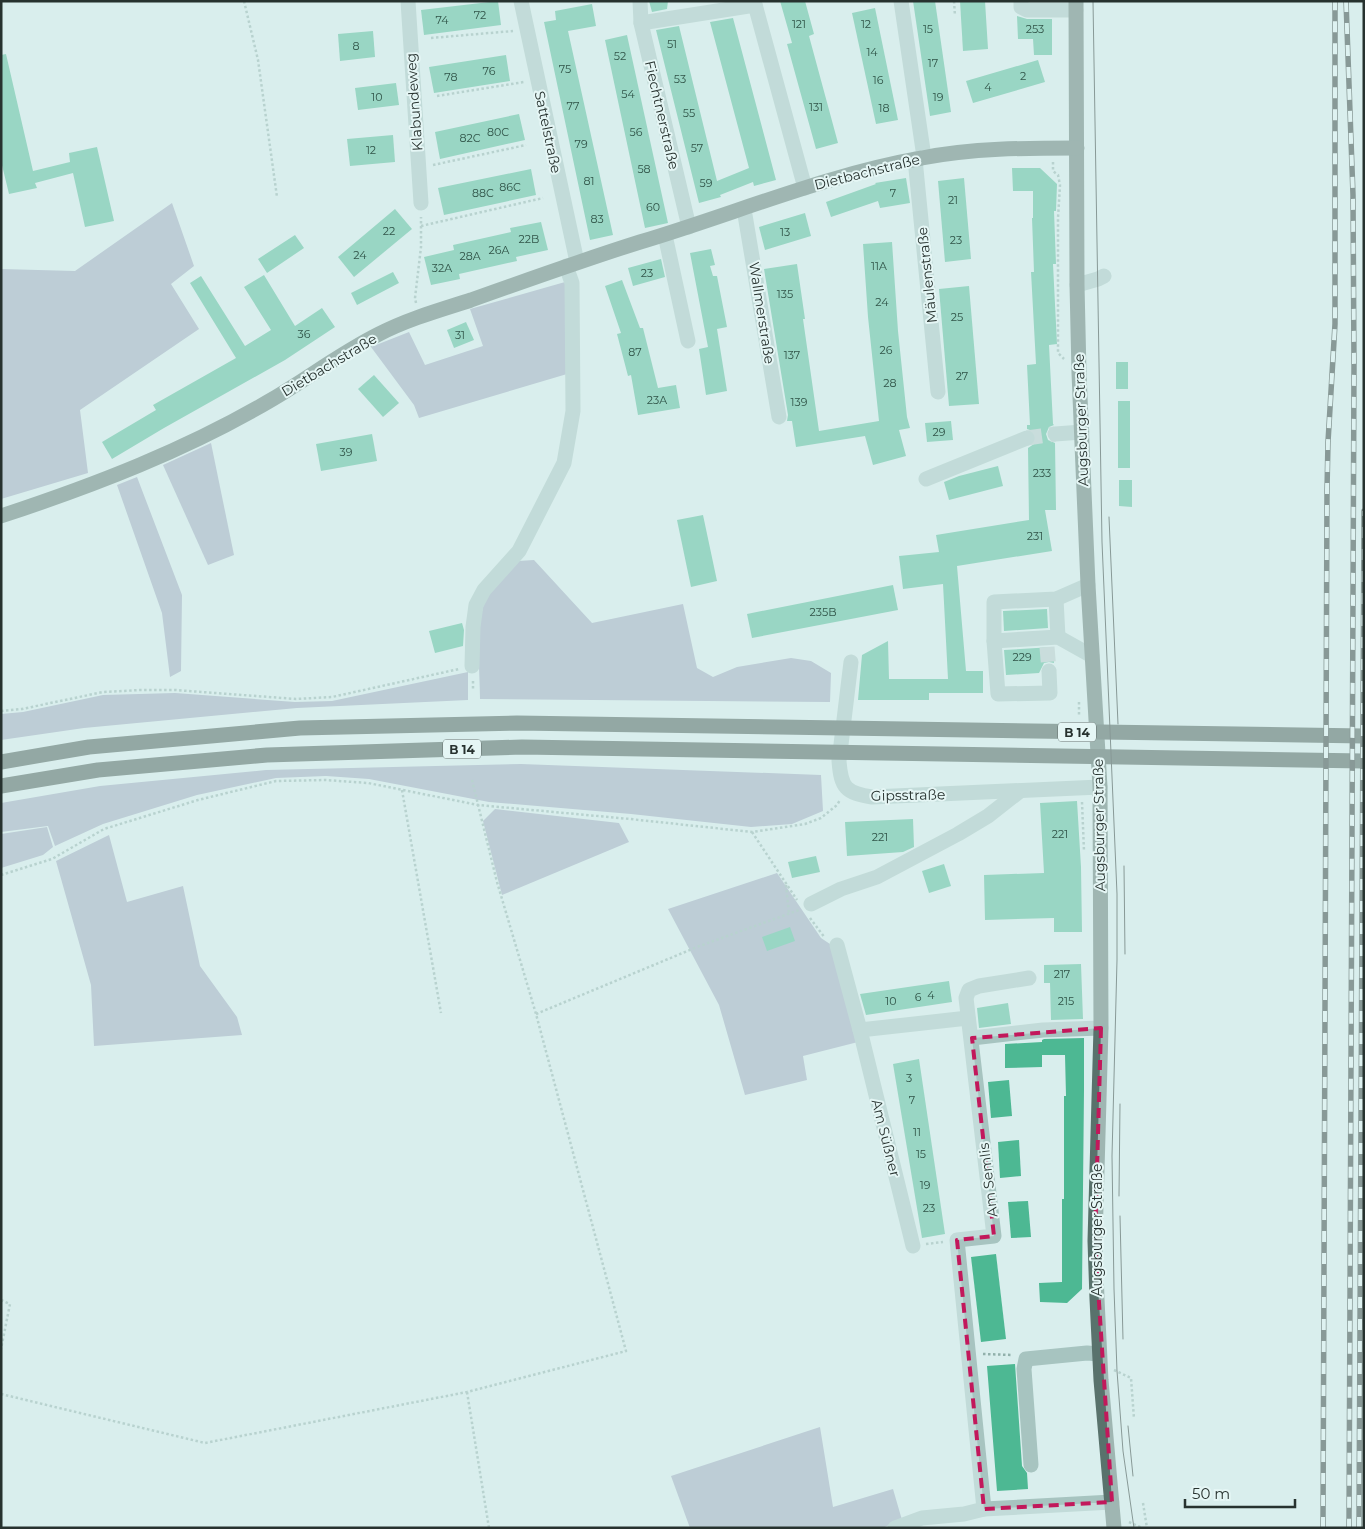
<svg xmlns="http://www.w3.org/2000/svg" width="1365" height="1529" font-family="Montserrat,sans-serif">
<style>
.green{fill:#9ba4bb}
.building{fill:#4db893}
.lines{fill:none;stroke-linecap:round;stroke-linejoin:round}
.minor-tunnel{stroke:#b5c8c7;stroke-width:15;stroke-dasharray:15 8;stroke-linecap:butt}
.path{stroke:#91b0ab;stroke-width:2.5;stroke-dasharray:2.5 2.5;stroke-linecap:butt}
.minor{stroke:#a7c4c0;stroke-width:15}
.major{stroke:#59726c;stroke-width:15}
.highway{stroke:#3f524c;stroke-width:15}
.tram{stroke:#27322f;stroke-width:1}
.rail-casing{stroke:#27322f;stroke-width:5.5}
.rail{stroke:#e5f6f5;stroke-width:4;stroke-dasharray:11;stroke-linecap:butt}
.marked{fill:none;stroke:#c2185b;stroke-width:4;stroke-dasharray:10 6;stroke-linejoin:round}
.labels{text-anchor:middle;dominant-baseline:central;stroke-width:4;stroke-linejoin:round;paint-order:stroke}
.number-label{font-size:11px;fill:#305448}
.shield{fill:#e5f6f5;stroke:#606d6a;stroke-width:1}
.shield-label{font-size:12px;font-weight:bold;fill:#27322f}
.street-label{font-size:14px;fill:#27322f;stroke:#e5f6f5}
</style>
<rect width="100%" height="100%" fill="#d9eeed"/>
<g class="green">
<polygon points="172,203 194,266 171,284 199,329 80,410 88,473 1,499 1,269 75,271"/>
<polygon points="565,282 567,374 419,418 414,405 371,347 409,332 425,365 483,346 470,309"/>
<polygon points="211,443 234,555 208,565 163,465"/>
<polygon points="137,477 182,595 181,671 170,677 162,613 117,485"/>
<path d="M534 560 592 623 683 604 697 668 713 677 737 667 791 658 811 661 831 673 830 702 480 699C480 672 474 615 489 593 497 581 509 572 518 561Z"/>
<polygon points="468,672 468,700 297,708 84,728 1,740 1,714 23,712 103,695 175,693 295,702 332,701"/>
<polygon points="521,764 821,775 823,811 792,824 751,827 631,814 489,802 369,779 326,776 276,778 197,795 103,824 55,846 48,826 1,832 1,803 100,786 266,770"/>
<polygon points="495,809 619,823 629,842 502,895 483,821"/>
<polygon points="47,827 53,847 43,855 1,868 1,834"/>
<polygon points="109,835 127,902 183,886 200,966 237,1017 242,1035 94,1046 91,985 56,861"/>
<polygon points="777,873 821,938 836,948 858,1042 803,1056 807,1080 745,1095 719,1005 668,909"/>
<polygon points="820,1427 833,1507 893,1489 902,1520 882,1528 690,1528 671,1476"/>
</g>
<g class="building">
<polygon points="498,1 501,25 424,35 421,10"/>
<polygon points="649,1 668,1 667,9 652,12"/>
<polygon points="780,1 805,1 814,34 809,36 838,143 816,149 787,44 792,43"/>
<polygon points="913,1 935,1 951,112 930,116"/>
<polygon points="960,1 985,1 988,49 963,51"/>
<polygon points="592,4 596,26 568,31 613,235 590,240 544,22 556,20 555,11"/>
<polygon points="875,8 898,120 876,124 852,13"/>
<polygon points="1017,16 1027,19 1052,19 1052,55 1034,55 1033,39 1018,39"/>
<polygon points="733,18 776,180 754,186 753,182 720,195 721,197 699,203 656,30 679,26 717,181 749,168 710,22"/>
<polygon points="373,31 375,57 340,61 338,34"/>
<polygon points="627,35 668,223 645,228 605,40"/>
<polygon points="6,54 33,171 70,162 69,153 97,147 114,221 85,227 73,173 35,183 37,188 9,194 1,161 1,55"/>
<polygon points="506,55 510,81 434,93 429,67"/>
<polygon points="1038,60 1045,82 973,103 966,81"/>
<polygon points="396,83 399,105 358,110 355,88"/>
<polygon points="519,114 525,140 440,159 435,132"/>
<polygon points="393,135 395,162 350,166 347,139"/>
<polygon points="1012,168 1040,168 1057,184 1056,211 1054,211 1056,264 1053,264 1057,344 1049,345 1053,424 1054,425 1049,427 1046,434 1048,440 1055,443 1056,510 1045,510 1052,551 957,566 966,671 983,671 983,693 929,693 929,700 858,700 862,655 888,641 889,679 948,679 943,584 903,589 899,556 939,552 936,535 1029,520 1028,448 1034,444 1036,439 1033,431 1027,429 1027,425 1030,425 1027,365 1036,364 1031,272 1034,272 1032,218 1033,218 1033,191 1013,191"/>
<polygon points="531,169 536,195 444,215 438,188"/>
<polygon points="906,178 910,203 880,208 878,201 831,217 826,202 876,184 875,183"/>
<polygon points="964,178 971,259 945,262 938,181"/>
<polygon points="395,209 412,229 354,277 338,257"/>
<polygon points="805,213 811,236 765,250 759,227"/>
<polygon points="541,222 548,250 516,257 517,261 459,274 460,279 431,285 424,257 454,250 453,245 511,232 510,228"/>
<polygon points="295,235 304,248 267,273 258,259"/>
<polygon points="892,242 898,331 907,417 910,428 899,430 906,456 873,465 865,436 796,447 792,421 787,421 788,415 764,269 797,264 805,319 803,319 819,431 879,421 868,317 863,244"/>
<polygon points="711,249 715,265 710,266 713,276 717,276 727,327 717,329 727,391 706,395 699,349 708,347 690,253"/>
<polygon points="661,259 665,277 633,286 628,268"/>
<polygon points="393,272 399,283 357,305 351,293"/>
<polygon points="264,275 295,326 322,308 335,327 285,360 164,428 112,459 102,442 156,410 153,405 236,358 190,283 201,276 245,346 271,330 244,287"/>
<polygon points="622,280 640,328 643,328 658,388 676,385 680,408 638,415 631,375 628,376 617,334 621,333 605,286"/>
<polygon points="969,286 979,404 949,406 939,289"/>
<polygon points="466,322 474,340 454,348 447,330"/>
<rect x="1116" y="362" width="12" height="27"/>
<polygon points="374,375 399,403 383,417 358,389"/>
<rect x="1118" y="401" width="12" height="67"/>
<polygon points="951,421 953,440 927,442 925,423"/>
<polygon points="372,434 377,461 321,471 316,444"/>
<polygon points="998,466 1003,486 949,500 944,482 959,476"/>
<polygon points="1119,480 1132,480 1132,507 1119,506"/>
<polygon points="703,515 717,581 691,587 677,520"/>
<polygon points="893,585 898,610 752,638 747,614"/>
<polygon points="1047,609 1048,628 1004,631 1003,611"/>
<polygon points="462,623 464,630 463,646 435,653 429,631"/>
<polygon points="1053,647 1054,663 1049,662 1044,663 1039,673 1006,675 1004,650"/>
<polygon points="1077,801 1081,867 1082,932 1054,932 1054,918 985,920 984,875 1044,873 1040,803"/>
<polygon points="913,819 914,847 903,852 847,856 845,822"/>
<polygon points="816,856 820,872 792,878 788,862"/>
<polygon points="944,864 951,886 929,893 922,871"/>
<polygon points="790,927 795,941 767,951 762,937"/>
<polygon points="1081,964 1083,1019 1051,1020 1050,983 1044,983 1044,965"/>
<polygon points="949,981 952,1002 866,1015 860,994"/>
<polygon points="1008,1003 1011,1024 979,1028 977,1008"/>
<polygon points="1084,1038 1084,1090 1082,1289 1067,1303 1040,1302 1039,1283 1062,1282 1062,1199 1064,1199 1064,1096 1066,1096 1065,1055 1042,1055 1042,1067 1005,1068 1005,1044 1042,1042 1042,1040 1044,1039"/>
<polygon points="919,1059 945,1234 922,1238 893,1064"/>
<polygon points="1009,1080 1012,1116 991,1118 988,1082"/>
<polygon points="1019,1140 1021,1176 1000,1178 998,1142"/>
<polygon points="1028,1201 1031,1237 1011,1238 1008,1202"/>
<polygon points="996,1254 1006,1339 981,1342 971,1257"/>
<polygon points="1015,1364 1022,1466 1027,1473 1028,1489 997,1491 987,1366"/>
</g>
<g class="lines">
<g class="minor-tunnel">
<polyline points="1027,438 1055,434"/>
<polyline points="1047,647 1049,671"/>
</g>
<g class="path">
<polyline points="244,1 258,60 277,197"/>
<polyline points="954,1 955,16"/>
<polyline points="431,38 513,31"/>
<polyline points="437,96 524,82"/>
<polyline points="1053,162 1053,171 1058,175 1060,185 1058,218 1058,353 1064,359"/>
<polyline points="433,165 526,145"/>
<polyline points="421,226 543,198"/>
<polyline points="416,303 415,298 421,247 421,217"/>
<polyline points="473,681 473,690"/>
<polyline points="1079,702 1079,716"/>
<polyline points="1,711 22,709 103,692 141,690 175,690 296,699 332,697 459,669"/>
<polyline points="402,790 441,1013"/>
<polyline points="1082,802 1084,851"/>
<polyline points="752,832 797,900"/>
<polyline points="1,875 52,859 104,829 198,800 276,781 325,780 368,783 478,805 630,819 752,832 805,824 821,818 837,805 840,800"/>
<polyline points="786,885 789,914"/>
<polyline points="810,918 825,938"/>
<polyline points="536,1014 697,947 799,910"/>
<polyline points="926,1244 943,1242"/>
<polyline points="1,1300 10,1304 1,1349"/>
<polyline points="983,1354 1013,1355"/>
<polyline points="1114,1370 1131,1378 1134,1419"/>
<polyline points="467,1392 489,1528"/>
<polyline points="1,1394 205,1443 467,1392 626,1351 536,1014 497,882 472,780"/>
<polyline points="1143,1503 1147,1528"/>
<polyline points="1129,1522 1142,1528"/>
</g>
<g class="minor">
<polyline points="408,1 421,203"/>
<polyline points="521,1 577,262"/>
<polyline points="640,1 641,23 689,227"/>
<polyline points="754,1 805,188"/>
<polyline points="901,1 924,157"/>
<polyline points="1021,1 1021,7 1027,10 1076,10"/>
<polyline points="641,23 755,5"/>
<polyline points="915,159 938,392"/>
<polyline points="744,209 779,417"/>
<polyline points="665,235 688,341"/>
<polyline points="1077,285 1098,279 1104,276"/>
<polyline points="1055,434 1082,432"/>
<polyline points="926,479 1027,438"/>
<polyline points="1056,599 1058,637"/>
<polyline points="994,641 1058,637 1092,656"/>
<path d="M851 662 839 761C841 788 846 793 872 797L1100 787"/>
<polyline points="472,666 473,627 476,605 484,590 519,551 564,463 573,411 572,283 566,266"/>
<polyline points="1049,671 1050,693 998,694 994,641 994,602 1056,599 1088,585"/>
<polyline points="811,904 841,889 877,877 958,834 988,816 1020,791"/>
<polyline points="837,945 860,1030 913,1246"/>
<polyline points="860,1030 968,1018"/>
<polyline points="972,1038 1043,1030 1101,1028"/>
<polyline points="1031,1465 1024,1369 1026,1359 1087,1353 1099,1354"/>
<polyline points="984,1509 957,1240 994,1236 966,998 969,990 979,986 1029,978"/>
<polyline points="895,1528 922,1518 964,1514 984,1509 1112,1502"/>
</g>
<g class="major">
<polyline points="1076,1 1077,285 1079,373 1088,585 1100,787 1101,1028 1095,1241 1097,1299 1101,1380 1114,1528"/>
<path d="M1 516C95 485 186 450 271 400 307 379 341 353 379 334 408 319 440 310 471 300 527 280 583 260 640 242 734 214 825 175 922 158 972 148 1026 148 1077 148"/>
</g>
<g class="highway">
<polyline points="1,762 89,747 300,728 517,723 1364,736"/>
<polyline points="1,786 98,770 267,755 522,747 1364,761"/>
</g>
<g class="tram">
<polyline points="1093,1 1102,542 1117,894 1117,960 1112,1156 1114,1289 1117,1371 1123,1451 1134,1528"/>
<polyline points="1109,517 1118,724"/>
<polyline points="1124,866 1125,954"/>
<polyline points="1119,1196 1120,1104"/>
<polyline points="1120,1216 1123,1339"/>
<polyline points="1128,1426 1133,1476"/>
</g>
<g class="rail-casing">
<g id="rail">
<polyline points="1346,1 1353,195 1354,366 1349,1528"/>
<polyline points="1323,1528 1327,490 1328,442 1335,324 1335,1"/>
<polyline points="1359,1528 1364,511"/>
</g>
</g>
<use href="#rail" class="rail"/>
</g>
<path d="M0 0H1365V1529H0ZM1101 1028 1095 1241 1112 1502 984 1509 957 1240 994 1236 972 1038Z" fill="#d9eeed" fill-opacity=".55" fill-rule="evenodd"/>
<path class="marked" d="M1101 1028 1095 1241 1112 1502 984 1509 957 1240 994 1236 972 1038Z"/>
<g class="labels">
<g class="number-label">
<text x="480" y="15">72</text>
<text x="442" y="20">74</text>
<text x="799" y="24">121</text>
<text x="866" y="24">12</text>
<text x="928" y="29">15</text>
<text x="1035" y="29">253</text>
<text x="672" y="44">51</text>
<text x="356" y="46">8</text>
<text x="872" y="52">14</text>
<text x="620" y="56">52</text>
<text x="933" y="63">17</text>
<text x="565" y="69">75</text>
<text x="489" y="71">76</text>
<text x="1023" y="76">2</text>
<text x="451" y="77">78</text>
<text x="680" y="79">53</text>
<text x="878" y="80">16</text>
<text x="988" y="87">4</text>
<text x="628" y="94">54</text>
<text x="377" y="97">10</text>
<text x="938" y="97">19</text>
<text x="573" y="106">77</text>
<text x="816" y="107">131</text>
<text x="884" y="108">18</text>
<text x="689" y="113">55</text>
<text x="498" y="132">80C</text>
<text x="636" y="132">56</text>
<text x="470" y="138">82C</text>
<text x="581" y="144">79</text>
<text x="697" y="148">57</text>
<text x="371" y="150">12</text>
<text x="644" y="169">58</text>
<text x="589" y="181">81</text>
<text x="706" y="183">59</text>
<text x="510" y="187">86C</text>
<text x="483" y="193">88C</text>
<text x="893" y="193">7</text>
<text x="953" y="200">21</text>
<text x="653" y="207">60</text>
<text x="597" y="219">83</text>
<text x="389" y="231">22</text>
<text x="785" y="232">13</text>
<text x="529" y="239">22B</text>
<text x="956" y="240">23</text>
<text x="499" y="250">26A</text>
<text x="360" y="255">24</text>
<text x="470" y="256">28A</text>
<text x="879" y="266">11A</text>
<text x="442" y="268">32A</text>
<text x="647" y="273">23</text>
<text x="785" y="294">135</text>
<text x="882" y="302">24</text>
<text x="957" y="317">25</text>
<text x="304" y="334">36</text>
<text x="460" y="335">31</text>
<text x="886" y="350">26</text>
<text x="635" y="352">87</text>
<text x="792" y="355">137</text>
<text x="962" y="376">27</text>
<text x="890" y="383">28</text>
<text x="657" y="400">23A</text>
<text x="799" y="402">139</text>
<text x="939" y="432">29</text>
<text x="346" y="452">39</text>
<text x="1042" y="473">233</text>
<text x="1035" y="536">231</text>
<text x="823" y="612">235B</text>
<text x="1022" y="657">229</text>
<text x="1060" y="834">221</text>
<text x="880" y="837">221</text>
<text x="1062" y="974">217</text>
<text x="931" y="995">4</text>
<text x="918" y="997">6</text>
<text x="891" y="1001">10</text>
<text x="1066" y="1001">215</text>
<text x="909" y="1078">3</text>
<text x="912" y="1100">7</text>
<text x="917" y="1132">11</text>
<text x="921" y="1154">15</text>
<text x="925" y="1185">19</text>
<text x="929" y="1208">23</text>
</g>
<g class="shield">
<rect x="1058" y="722.5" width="38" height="19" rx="4"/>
<rect x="443" y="739.5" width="38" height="19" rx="4"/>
</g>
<g class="shield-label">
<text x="1077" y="732">B 14</text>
<text x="462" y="749">B 14</text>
</g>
<g class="street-label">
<text transform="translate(414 102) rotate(-94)">Klabundeweg</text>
<text transform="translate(662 115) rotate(77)">Fiechtnerstraße</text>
<text transform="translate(548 132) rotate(78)">Sattelstraße</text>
<text transform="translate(867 172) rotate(-14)">Dietbachstraße</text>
<text transform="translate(927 275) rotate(-96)">Mäulenstraße</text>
<text transform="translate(762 313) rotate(81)">Wallmerstraße</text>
<text transform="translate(329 365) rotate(-31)">Dietbachstraße</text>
<text transform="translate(1081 420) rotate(-92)">Augsburger Straße</text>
<text transform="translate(908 795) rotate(-1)">Gipsstraße</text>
<text transform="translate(1099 825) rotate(-91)">Augsburger Straße</text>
<text transform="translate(886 1138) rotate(76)">Am Süßner</text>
<text transform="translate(988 1180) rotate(-97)">Am Semlis</text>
<text transform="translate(1097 1230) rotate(-90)">Augsburger Straße</text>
</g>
</g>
<rect width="1365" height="1529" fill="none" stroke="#27322f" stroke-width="5"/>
<path d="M1185 1499v8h110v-8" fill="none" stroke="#27322f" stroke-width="2.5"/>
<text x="1192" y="1499" font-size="15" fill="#27322f" stroke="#e5f6f5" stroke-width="4" paint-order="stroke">50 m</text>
</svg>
